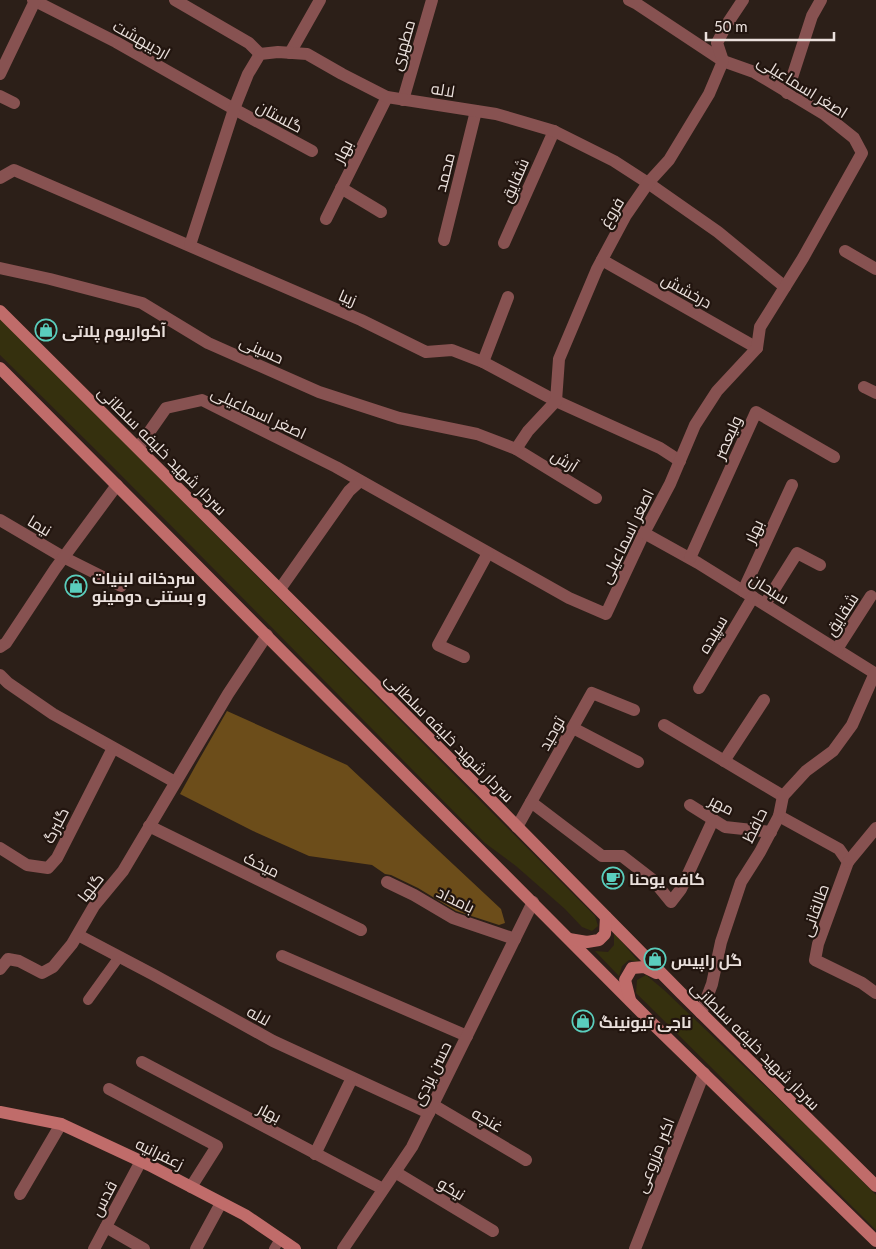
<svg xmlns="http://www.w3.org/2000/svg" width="876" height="1249" font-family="Lato,Cairo,sans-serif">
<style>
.green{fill:#35300e}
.building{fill:#6c4d1a}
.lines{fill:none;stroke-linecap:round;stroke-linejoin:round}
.lane{stroke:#875251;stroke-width:10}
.street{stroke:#875251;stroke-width:12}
.secondary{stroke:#c06c6a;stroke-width:12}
.labels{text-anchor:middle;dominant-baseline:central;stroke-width:4.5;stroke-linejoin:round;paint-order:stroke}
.street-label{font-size:16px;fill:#eae0dc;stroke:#22150f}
.poi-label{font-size:16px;font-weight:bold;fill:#eae0dc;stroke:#22150f;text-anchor:start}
</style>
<rect width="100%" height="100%" fill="#2c1f18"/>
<g class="green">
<polygon points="0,318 595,916 598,926 592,931 582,927 565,909 516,866 485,843 108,462 0,355"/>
<polygon points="614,933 639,962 629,960 622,966 619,976 595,951 608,952 614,945"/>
<polygon points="646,975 664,990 809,1128 876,1195 876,1230 636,993 637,980"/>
</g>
<polygon class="building" points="227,711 347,765 501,909 505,923 499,925 456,911 418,888 391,875 385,874 372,865 309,856 253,831 180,794 196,765"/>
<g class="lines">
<g class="lane">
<polyline points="88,1000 119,957"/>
<polyline points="274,1249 280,1239"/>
</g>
<g class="street">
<polyline points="33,0 116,42 234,109 312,151"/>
<polyline points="175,0 249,43 260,54"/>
<polyline points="290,53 320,0"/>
<polyline points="0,74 35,1"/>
<polyline points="787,93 812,16 821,0"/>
<polyline points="0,96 14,103"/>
<polyline points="403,100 432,0"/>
<polyline points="0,178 14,170 361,320 426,352 452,350 483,362 556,401 660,448 680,461"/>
<polyline points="341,188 381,212"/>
<polyline points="326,219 387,97"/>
<polyline points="444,240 476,111"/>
<polyline points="504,243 554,131"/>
<polyline points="190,245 234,109 248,74 260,54 278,52 307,54 342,74 387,97 496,114 554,131 614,161 648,183 718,232 785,287"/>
<polyline points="845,251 876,269"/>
<polyline points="602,260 757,348"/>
<polyline points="0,268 50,279 142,303 208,343 319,392 399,418 477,434 516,449 596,498"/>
<polyline points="483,362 508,297"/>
<polyline points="864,387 876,393"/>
<polyline points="138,448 166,408 202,400 336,467 569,598 606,614 644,533 670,484 695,425 717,391 757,348 760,327 803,258 862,153 854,138 824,114 754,72 723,61 637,4 629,0"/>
<polyline points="516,449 528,431 556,401 559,359 597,269 626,215 648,183 669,160 709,94 723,61 717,43 727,24 743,0"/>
<polyline points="0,520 63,557 121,586"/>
<polyline points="644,533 698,563 876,674"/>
<polyline points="690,558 756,412 834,457"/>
<polyline points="280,589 349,491 360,481"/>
<polyline points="743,591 792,485"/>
<polyline points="765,604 797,553 820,565"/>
<polyline points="0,647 6,643 55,569 117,485"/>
<polyline points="837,649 871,596"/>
<polyline points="464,657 438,645 488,553"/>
<polyline points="0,675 8,683 53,714 175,782"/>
<polyline points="699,688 753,597"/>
<polyline points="664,725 783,796"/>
<polyline points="573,728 638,762"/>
<polyline points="724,761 764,700"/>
<polyline points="531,802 602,856 622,856 653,880 671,902 681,889 713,820"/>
<polyline points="690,805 725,827 771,832"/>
<polyline points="779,816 839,849 848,862 818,944 815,960 862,983 876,993"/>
<polyline points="149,826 361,930"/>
<polyline points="517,827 592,693 634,710"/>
<polyline points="0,848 27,865 48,868 57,858 113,748"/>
<polyline points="848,862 876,828"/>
<polyline points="387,882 414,895 453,918 515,939"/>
<polyline points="78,935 154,975 273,1041 429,1113"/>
<polyline points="282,956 467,1036"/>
<polyline points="0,969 8,959 19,961 42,973 53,967 72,944 94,906 123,871 228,694 267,635"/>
<polyline points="701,1013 712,984 721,942 741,882 760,852 779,816 783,796 806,771 833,751 852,725 875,673"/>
<polyline points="142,1062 383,1189"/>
<polyline points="109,1089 217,1146 191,1187"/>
<polyline points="433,1105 526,1160"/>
<polyline points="315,1154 352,1078"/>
<polyline points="395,1172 493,1231"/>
<polyline points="20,1194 61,1124"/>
<polyline points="106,1227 144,1249"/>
<polyline points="94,1249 141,1161"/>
<polyline points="196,1249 221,1203"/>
<polyline points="343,1249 412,1147 533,902"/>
<polyline points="635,1249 704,1073"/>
</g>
<g class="secondary">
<polyline points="0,311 482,791 681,993 876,1186"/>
<polyline points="0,368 655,1026 876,1241"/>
<polyline points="569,939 587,942 599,940 605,934 606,917"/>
<polyline points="630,1000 625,980 632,968 644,967 656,973"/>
<polyline points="0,1112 61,1124 149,1165 245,1215 295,1249"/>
</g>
</g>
<defs>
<g id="shop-ring" transform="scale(1.125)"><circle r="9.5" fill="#22150f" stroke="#5acebd" stroke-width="1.5"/><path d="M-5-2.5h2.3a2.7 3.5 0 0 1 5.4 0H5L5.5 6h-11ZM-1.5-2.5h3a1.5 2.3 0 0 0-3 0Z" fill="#5acebd"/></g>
<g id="cafe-ring" transform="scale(1.125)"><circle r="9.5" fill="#22150f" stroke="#5acebd" stroke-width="1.5"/><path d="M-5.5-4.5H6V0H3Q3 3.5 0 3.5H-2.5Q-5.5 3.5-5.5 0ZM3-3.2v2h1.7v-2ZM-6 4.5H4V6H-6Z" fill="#5acebd"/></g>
</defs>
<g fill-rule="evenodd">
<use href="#shop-ring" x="46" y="330"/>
<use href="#shop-ring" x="76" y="586"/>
<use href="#cafe-ring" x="613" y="878"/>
<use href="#shop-ring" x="655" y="959"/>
<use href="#shop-ring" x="583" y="1021"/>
</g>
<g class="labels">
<g class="street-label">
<text transform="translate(142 39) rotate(29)">اردیبهشت</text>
<text transform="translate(402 45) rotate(-74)">مطهری</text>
<text transform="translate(803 86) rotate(32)">اصغر اسماعیلی</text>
<text transform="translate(443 89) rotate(9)">لاله</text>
<text transform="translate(280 116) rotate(28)">گلستان</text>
<text transform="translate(342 151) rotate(-63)">بهار</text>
<text transform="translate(444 172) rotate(-76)">محمد</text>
<text transform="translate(514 180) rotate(-66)">شقایق</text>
<text transform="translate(611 212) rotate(-59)">فروغ</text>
<text transform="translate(687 290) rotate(29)">درخشش</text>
<text transform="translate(348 297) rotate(23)">زیبا</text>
<text transform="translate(262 349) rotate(24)">حسینی</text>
<text transform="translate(259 412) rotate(25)">اصغر اسماعیلی</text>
<text transform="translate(727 437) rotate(-66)">ولیعصر</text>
<text transform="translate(163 450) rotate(45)">سردار شهید خلیفه سلطانی</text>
<text transform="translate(565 460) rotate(32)">آرش</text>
<text transform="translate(40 525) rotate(31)">نیما</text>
<text transform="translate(753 531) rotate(-65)">بهار</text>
<text transform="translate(626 536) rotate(-64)">اصغر اسماعیلی</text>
<text transform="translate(770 588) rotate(32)">سبحان</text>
<text transform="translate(841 614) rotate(-57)">شقایق</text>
<text transform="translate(712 634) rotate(-59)">سپیده</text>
<text transform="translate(551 733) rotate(-61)">توحید</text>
<text transform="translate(450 737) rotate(45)">سردار شهید خلیفه سلطانی</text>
<text transform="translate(722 804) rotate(27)">مهر</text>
<text transform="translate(55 825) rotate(-63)">گلبرگ</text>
<text transform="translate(754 825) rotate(-64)">حافظ</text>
<text transform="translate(262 864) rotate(26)">میخک</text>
<text transform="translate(90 887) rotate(-52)">گلها</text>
<text transform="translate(456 899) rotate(26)">بامداد</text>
<text transform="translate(814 910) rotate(-70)">طالقانی</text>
<text transform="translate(259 1015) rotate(29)">لاله</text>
<text transform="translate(756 1045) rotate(45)">سردار شهید خلیفه سلطانی</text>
<text transform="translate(431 1073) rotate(-64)">حسن یزدی</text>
<text transform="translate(270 1112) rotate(28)">بهار</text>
<text transform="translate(488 1119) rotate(30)">غنچه</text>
<text transform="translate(160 1153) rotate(26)">زعفرانیه</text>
<text transform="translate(654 1155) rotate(-68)">اکبر مزروعی</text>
<text transform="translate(452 1188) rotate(31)">نیکو</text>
<text transform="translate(103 1198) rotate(-62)">قدس</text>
</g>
<g class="poi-label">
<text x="62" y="330">آکواریوم پلاتی</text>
<text x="92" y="577">سردخانه لبنیات<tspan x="92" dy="18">و بستنی دومینو</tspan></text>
<text x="629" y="878">کافه یوحنا</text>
<text x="671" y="959">گل راپیس</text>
<text x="599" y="1021">ناجی‌ تیونینگ</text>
</g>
</g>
<path d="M706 32v8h128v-8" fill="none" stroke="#eae0dc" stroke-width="2.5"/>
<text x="714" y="32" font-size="15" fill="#eae0dc" stroke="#22150f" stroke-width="4" paint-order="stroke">50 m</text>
</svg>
